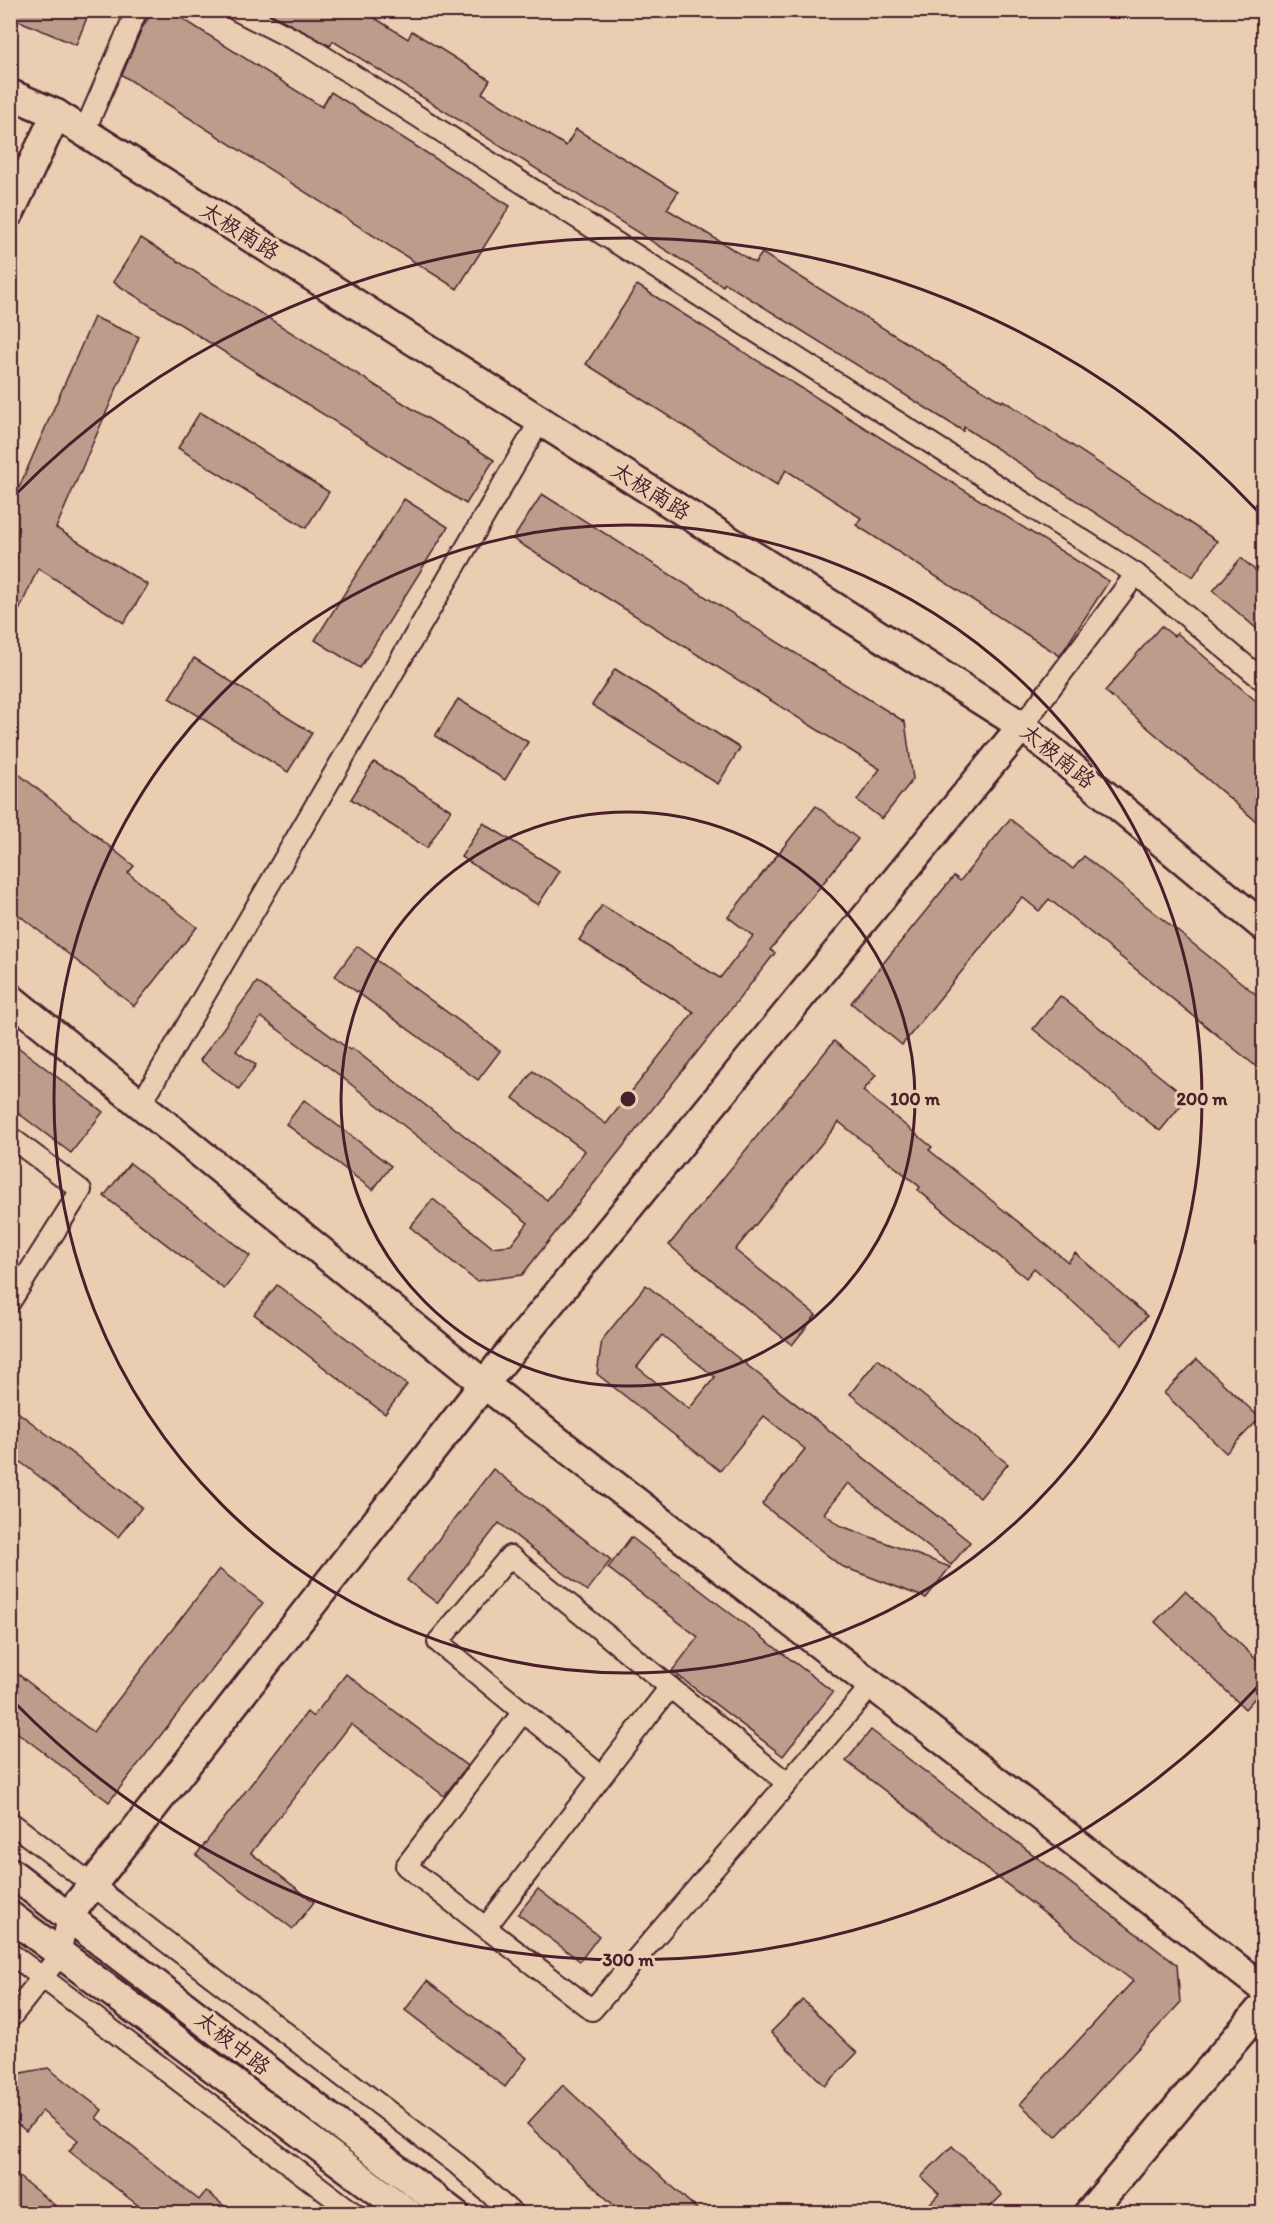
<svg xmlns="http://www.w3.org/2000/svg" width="1274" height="2224" font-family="Itim,'LXGW WenKai TC',sans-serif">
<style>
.building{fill:#bc9d8c;stroke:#4a1f2b;stroke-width:1.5;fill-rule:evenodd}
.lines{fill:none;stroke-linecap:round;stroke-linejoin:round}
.street-casing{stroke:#4a1f2b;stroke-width:24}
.secondary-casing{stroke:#4a1f2b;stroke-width:33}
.street{stroke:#e9ceb1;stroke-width:20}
.secondary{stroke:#e9ceb1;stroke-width:28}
.ring{fill:none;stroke:#4a1f2b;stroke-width:3}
.labels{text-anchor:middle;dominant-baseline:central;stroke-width:6;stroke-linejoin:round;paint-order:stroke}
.street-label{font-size:22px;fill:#4a1f2b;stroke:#e9ceb1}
.centre{fill:#4a1f2b;stroke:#e9ceb1;stroke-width:3}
.ring-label{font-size:18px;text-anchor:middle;font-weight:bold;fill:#4a1f2b;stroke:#e9ceb1;stroke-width:6;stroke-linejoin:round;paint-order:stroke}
</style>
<rect width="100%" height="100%" fill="#e9ceb1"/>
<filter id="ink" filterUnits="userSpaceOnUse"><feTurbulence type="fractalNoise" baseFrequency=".0167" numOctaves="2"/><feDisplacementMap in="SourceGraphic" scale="12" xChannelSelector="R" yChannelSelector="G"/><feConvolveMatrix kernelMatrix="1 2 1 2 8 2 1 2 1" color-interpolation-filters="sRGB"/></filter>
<g filter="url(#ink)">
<g class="building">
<polygon points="10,10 90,10 76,45 10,17"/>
<polygon points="153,10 169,10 322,107 331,92 510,206 457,289 122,75 142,28"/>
<polygon points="264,10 349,10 358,16 362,10 408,39 412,31 490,80 482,93 566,146 576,129 678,192 667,209 755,263 762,253 1002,402 1003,400 1217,541 1193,577 964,427 963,431 725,283 723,286 333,41 330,46"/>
<polygon points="141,238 494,460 466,504 113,282"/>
<polygon points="637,285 1109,581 1060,656 856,525 861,518 786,470 777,485 586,364"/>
<polygon points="94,317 139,337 56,528 148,585 124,623 38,568 10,631 10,508"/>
<polygon points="200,412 329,492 306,528 178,448"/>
<polygon points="542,494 905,722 913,779 882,819 857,800 880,769 513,539"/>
<polygon points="404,499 448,527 360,668 315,640"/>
<polygon points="1241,558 1263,577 1263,634 1213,591"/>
<polygon points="1161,626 1174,636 1177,633 1263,707 1263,827 1105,691"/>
<polygon points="194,658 312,733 288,772 169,698"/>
<polygon points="615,669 740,748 718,784 592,705"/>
<polygon points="458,699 528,742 505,780 435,736"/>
<polygon points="374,762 451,810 427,848 351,799"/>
<polygon points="10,767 134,866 128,873 197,927 134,1006 10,908"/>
<polygon points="816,806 858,839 770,950 775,953 522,1275 476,1281 410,1227 433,1199 492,1247 511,1245 528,1223 334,1071 261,1017 236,1051 256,1065 239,1089 200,1060 257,982 350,1050 352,1048 547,1200 585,1151 513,1098 533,1071 606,1124 694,1012 579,940 602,905 720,978 753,936 728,917"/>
<polygon points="1010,819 1073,869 1084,856 1263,1000 1263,1072 1049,899 1039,911 1022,897 902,1045 851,1003 954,876 960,881"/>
<polygon points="483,823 560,871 538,905 461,857"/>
<polygon points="357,946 500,1051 478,1080 335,976"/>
<polygon points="1060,996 1187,1098 1160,1131 1033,1029"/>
<polygon points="10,1041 103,1112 71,1153 10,1107"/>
<polygon points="834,1041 876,1075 863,1091 932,1147 929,1150 1068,1262 1075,1253 1147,1316 1122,1345 1034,1268 1026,1278 918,1190 920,1187 839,1122 735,1250 816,1315 792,1345 669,1245"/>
<polygon points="304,1100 391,1166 373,1190 286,1124"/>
<polygon points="130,1163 250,1256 224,1289 104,1196"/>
<polygon points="277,1285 407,1385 385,1414 254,1314"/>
<path d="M646 1285 970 1542 951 1565 848 1483 824 1513 839 1525 950 1567 926 1598 841 1566 762 1504 805 1449 764 1416 720 1471 597 1374 602 1340ZM662 1335 715 1377 689 1409 637 1367Z"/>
<polygon points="878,1359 1008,1464 980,1498 850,1394"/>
<polygon points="1197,1359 1260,1418 1226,1453 1164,1393"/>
<polygon points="10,1406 142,1507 118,1537 10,1454"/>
<polygon points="493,1469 611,1560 587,1591 499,1523 437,1603 407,1580"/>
<polygon points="631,1537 833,1692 783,1756 672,1671 698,1637 608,1568"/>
<polygon points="219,1569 263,1603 109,1802 10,1727 10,1668 93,1732"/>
<polygon points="1185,1591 1263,1666 1263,1689 1245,1709 1155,1622"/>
<polygon points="346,1674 467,1766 444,1796 351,1724 251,1853 314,1902 293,1929 196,1855 307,1712 313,1717"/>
<polygon points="871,1730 1177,1965 1180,2003 1056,2137 1020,2104 1133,1981 846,1761"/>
<polygon points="538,1889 599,1936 580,1961 518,1914"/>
<polygon points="427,1981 527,2058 505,2087 405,2010"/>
<polygon points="803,2000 857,2053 825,2086 771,2032"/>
<polygon points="48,2068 102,2110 96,2118 199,2200 206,2191 234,2214 149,2214 69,2151 78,2140 42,2111 26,2131 10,2118 10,2086 21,2073"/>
<polygon points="563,2085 702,2214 623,2214 527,2124"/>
<polygon points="952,2146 1002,2195 983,2214 920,2214 939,2194 921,2177"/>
<polygon points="10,2170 66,2214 10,2214"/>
</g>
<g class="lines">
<g class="street-casing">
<g id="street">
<polyline points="236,10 309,47 1136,574 1264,681"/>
<polyline points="84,132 137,10"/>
<polyline points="1022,726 1136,574"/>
<polyline points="141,1104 540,421"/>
<polyline points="10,1137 81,1190 10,1302"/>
<polyline points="523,1712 406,1866 592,2010 872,1685"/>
<polyline points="601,1776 438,1642 510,1556 787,1783"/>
<polyline points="10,1822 457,2164 513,2214"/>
<polyline points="486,1927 670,1687"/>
<polyline points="10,1953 355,2214"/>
<polyline points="10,2018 60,1955 68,1916"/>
</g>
</g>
<g class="secondary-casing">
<g id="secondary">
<polyline points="10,94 56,114 1022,726 1264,927"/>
<polyline points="10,212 56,114"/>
<polyline points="10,998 484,1384 1264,1989"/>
<polyline points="10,1872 455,2214"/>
<polyline points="10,1916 409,2214"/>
<polyline points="68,1916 484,1384 1022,726"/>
<polyline points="1088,2214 1264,2005"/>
</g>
</g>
<use href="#street" class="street"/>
<use href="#secondary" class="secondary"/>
</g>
</g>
<g class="ring">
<circle cx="628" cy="1099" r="287"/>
<circle cx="628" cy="1099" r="574"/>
<path d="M1263 1681A861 861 0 0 1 14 1702M14 496A861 861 0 0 1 1263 517"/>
</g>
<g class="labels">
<g class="street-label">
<text transform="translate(240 231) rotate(32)">太极南路</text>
<text transform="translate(651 491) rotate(32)">太极南路</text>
<text transform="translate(1058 756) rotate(39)">太极南路</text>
<text transform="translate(233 2043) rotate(38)">太极中路</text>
</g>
</g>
<circle cx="628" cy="1099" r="9" class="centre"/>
<g class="ring-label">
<text x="915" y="1105">100 m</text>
<text x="1202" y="1105">200 m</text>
<text x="628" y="1966">300 m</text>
</g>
<rect width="1274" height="2224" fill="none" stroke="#e9ceb1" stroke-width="36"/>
<rect x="18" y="18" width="1238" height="2188" fill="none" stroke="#4a1f2b" stroke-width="2" filter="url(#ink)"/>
</svg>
